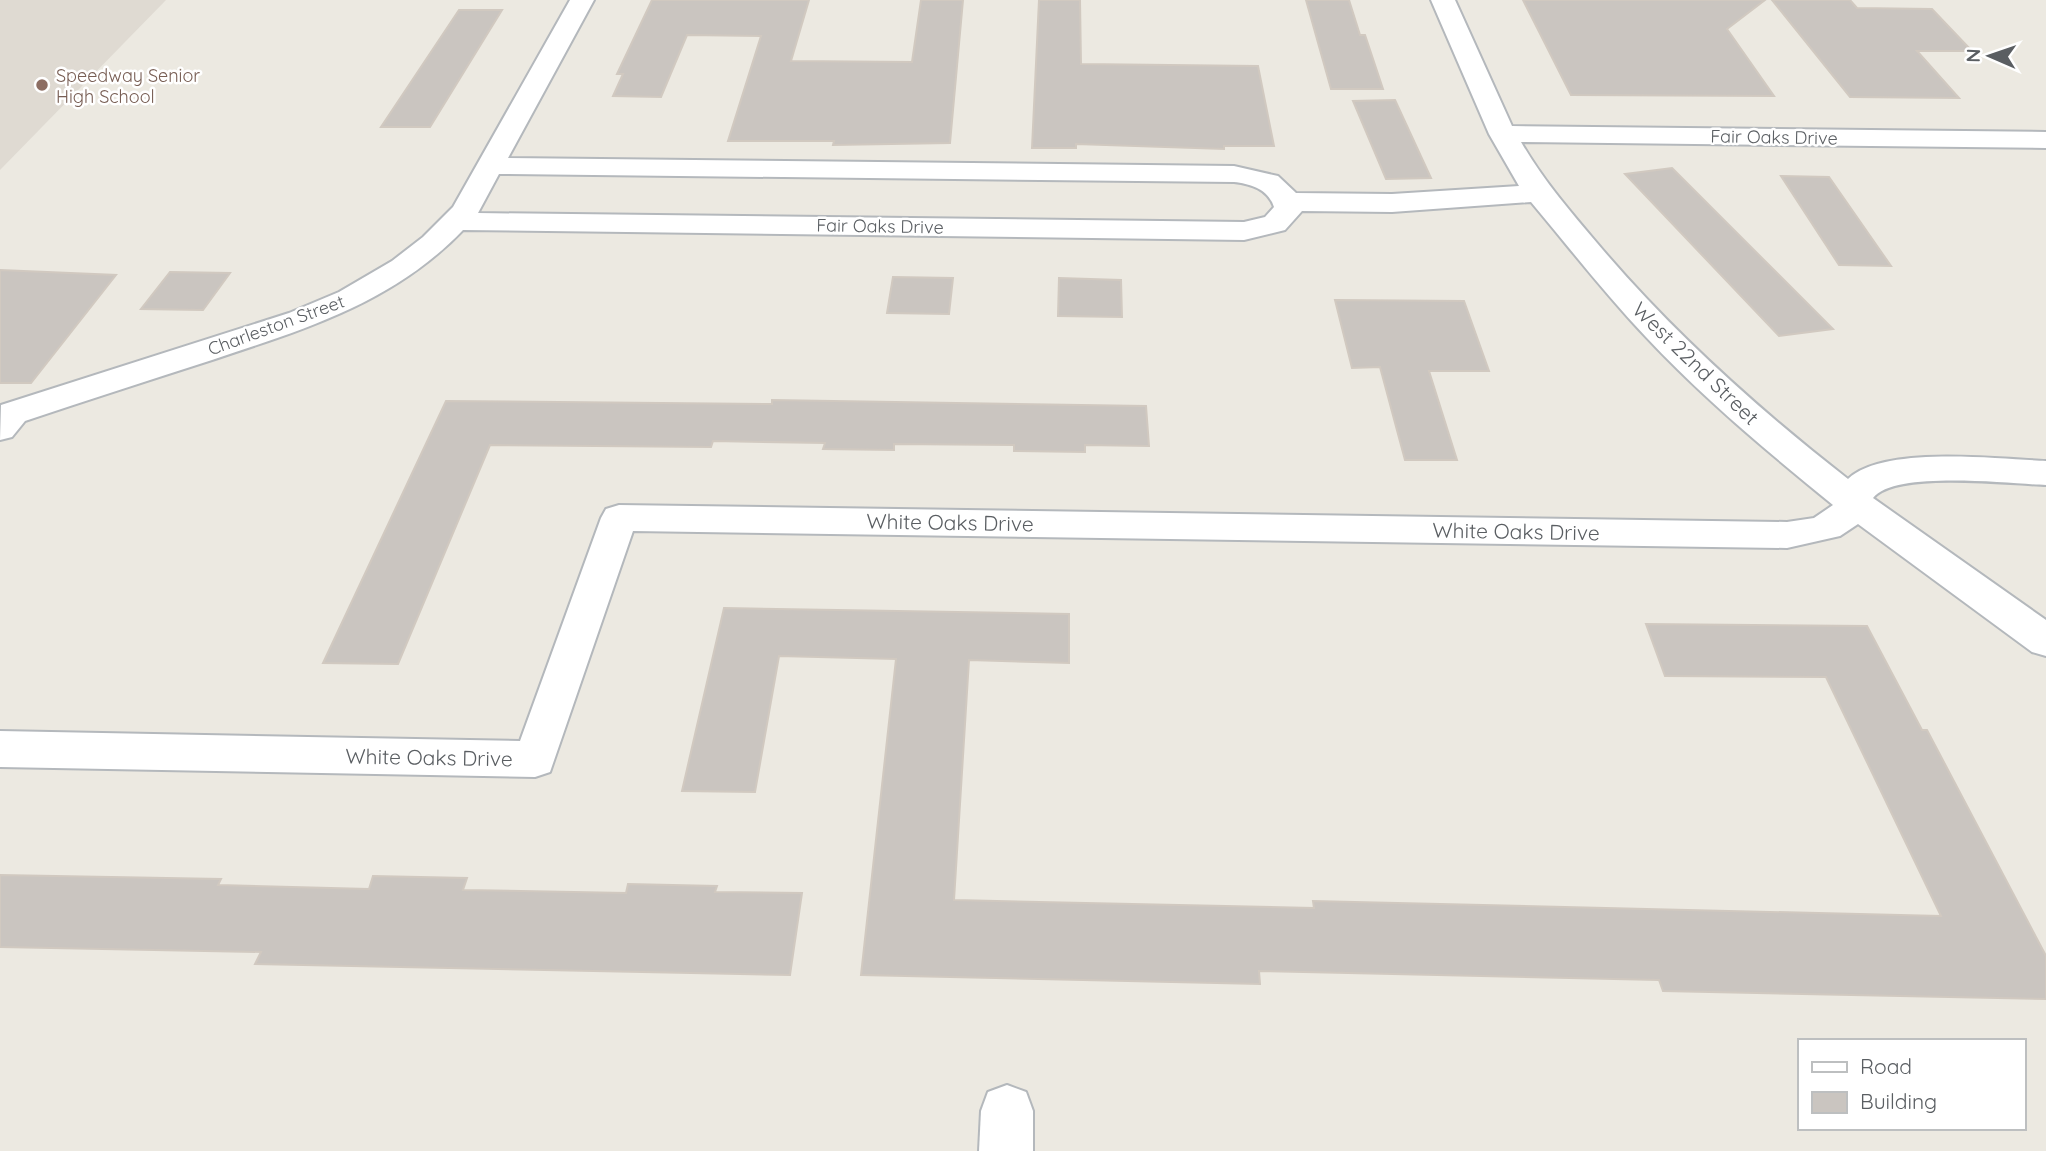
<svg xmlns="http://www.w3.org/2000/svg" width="2046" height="1151" font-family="Quicksand,sans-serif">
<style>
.education{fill:#dfdad2}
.building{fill:#cac5c0;stroke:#d1c9c0;stroke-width:2}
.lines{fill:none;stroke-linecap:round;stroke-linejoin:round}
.minor-casing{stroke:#b4b8bc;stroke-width:4}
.minor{fill:#fff;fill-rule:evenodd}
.education-dot{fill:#8d6e63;stroke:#fff;stroke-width:2.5}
.labels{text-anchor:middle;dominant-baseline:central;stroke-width:5;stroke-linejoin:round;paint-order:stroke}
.far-education-label{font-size:18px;fill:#785e54;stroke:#fff;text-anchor:start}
.far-street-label{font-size:18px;fill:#5a5e62;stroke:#fff}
.street-label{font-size:21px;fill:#5a5e62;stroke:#fff}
</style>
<rect width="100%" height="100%" fill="#ece9e1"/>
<polygon class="education" points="0,0 166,0 0,170"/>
<g class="building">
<polygon points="652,0 809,0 791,61 912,62 921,0 963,0 950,143 833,145 834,141 728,141 761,36 687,35 661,97 613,96 623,74 617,74"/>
<polygon points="1039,0 1080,0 1081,64 1258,66 1274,146 1224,146 1224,149 1076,144 1076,148 1032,148"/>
<polygon points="1306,0 1349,0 1360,35 1365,35 1383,89 1331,89"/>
<polygon points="1523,0 1765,0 1727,29 1774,96 1571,95"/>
<polygon points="1772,0 1850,0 1857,8 1932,9 1972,51 1917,51 1959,98 1850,97"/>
<polygon points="459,10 502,10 430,127 381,127"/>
<polygon points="1395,100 1431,178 1386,179 1353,101"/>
<polygon points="1672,168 1833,329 1779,336 1625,174"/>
<polygon points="1781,176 1829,177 1891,266 1839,265"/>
<polygon points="0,270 116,275 31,383 0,383"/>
<polygon points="170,272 230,273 203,310 141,309"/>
<polygon points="893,277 953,278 949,314 887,313"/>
<polygon points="1059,278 1121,280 1122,317 1058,316"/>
<polygon points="1335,300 1464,301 1489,371 1429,371 1457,460 1405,460 1380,367 1352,368"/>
<polygon points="772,400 1146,406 1149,446 1085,445 1085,452 1014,451 1014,445 894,444 894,450 823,449 825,443 713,441 711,447 490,445 398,664 323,663 446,401 772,404"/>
<polygon points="724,608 1069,614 1069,663 969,660 954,900 1314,908 1313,901 1941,916 1826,677 1665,676 1646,624 1867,626 1922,730 1927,730 2046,956 2046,999 1663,991 1659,980 1259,971 1260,984 861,975 896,659 779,656 755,792 682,791"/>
<polygon points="0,875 221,879 218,885 369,889 373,876 467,878 463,890 626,893 628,884 717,886 715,892 802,893 790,975 255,964 261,952 0,947"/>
</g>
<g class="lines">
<g class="minor-casing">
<g id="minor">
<path d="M570 0H594L508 158 1234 166 1278 176 1296 193 1392 194 1519 186 1489 134 1431 0H1455L1512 126 2046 132V148L1521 142C1543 180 1569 210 1597 243 1672 332 1757 408 1848 479 1883 445 1999 459 2046 461V485C2011 484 1895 470 1873 498L2046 620V656L2032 652 1858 524 1840 536 1787 548 633 531 550 772 535 777 0 767V731L520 741 601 518 606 509 619 505 1787 522 1814 518 1833 505C1768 452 1703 398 1646 337 1605 294 1569 247 1531 202L1392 212 1302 211 1285 230 1244 240 463 230C393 303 305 329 212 360 150 380 87 400 25 421L12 437 0 440 1 405 289 313 339 292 392 261 423 237 453 207ZM499 174 1234 182C1251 184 1268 189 1274 207L1265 217 1244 222 478 213Z"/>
<polygon points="1007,1085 1026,1092 1033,1111 1033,1151 979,1151 981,1111 988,1092"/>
</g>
</g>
<use href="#minor" class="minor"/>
</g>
<circle class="education-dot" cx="42" cy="85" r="7"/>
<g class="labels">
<g class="far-education-label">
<text x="56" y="75">Speedway Senior<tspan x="56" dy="21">High School</tspan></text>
</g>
<g class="far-street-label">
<text transform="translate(1774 137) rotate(1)">Fair Oaks Drive</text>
<text transform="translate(880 226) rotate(1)">Fair Oaks Drive</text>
<text transform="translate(276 325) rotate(-20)">Charleston Street</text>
</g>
<g class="street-label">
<text transform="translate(1696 363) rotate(44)">West 22nd Street</text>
<text transform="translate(950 522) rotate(1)">White Oaks Drive</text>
<text transform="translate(1516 531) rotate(1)">White Oaks Drive</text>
<text transform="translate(429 757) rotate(1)">White Oaks Drive</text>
</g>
</g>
<rect x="1798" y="1039" width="228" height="91" fill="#ffffff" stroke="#bdbfc0" stroke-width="2"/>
<rect x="1812" y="1062" width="35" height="10" fill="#ffffff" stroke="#bdbfc0" stroke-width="2"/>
<text x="1860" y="1074" font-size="21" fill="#5a5e62">Road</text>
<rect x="1812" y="1092" width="35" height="21" fill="#cac5c0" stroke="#bdbfc0" stroke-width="2"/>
<text x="1860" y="1109" font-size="21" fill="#5a5e62">Building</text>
<g transform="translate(1990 56) rotate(272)" stroke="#ffffff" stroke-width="5" paint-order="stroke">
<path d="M0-5L12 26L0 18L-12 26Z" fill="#5a5e62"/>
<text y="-10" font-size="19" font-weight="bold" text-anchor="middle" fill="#5a5e62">N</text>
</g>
</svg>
